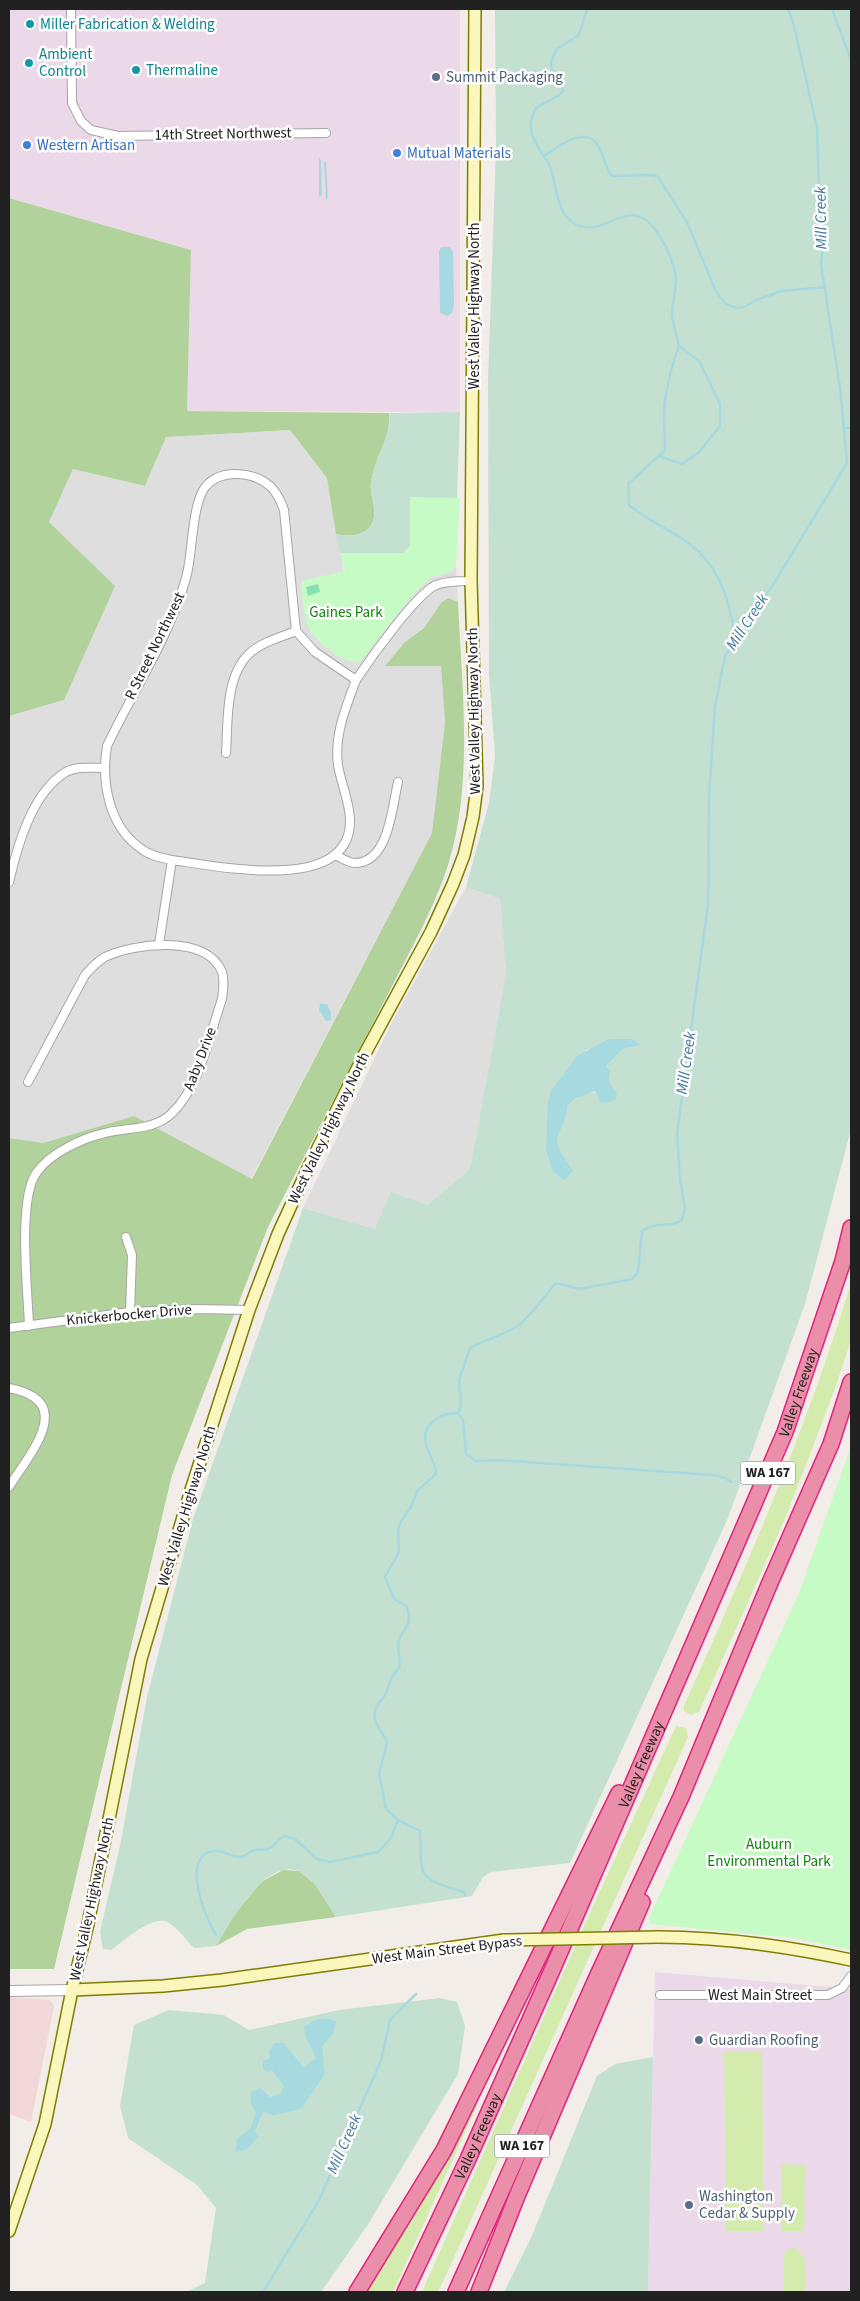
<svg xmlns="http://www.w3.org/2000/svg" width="860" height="2301" font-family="'Source Sans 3',sans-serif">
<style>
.residential{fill:#dfdede}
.commercial{fill:#f2d7d9}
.industrial{fill:#ebd9e9}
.grass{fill:#d3ecad}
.forest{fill:#b2d29c}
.wetland{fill:#c4e0d0;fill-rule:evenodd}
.park{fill:#c7fbc5}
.pitch{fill:#84e2b3}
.water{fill:#a7d9e0}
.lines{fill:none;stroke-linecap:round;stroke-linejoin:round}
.stream{stroke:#a7d9e0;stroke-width:2.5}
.minor-casing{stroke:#a5a5a5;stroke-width:10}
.tertiary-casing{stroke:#a5a5a5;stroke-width:12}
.secondary-casing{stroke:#7e7e02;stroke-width:14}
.motorway-casing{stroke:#e0247a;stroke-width:18}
.minor{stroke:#fff;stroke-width:8}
.tertiary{stroke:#fff;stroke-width:10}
.secondary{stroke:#fbf7bc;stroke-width:11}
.motorway{stroke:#ea8eaa;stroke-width:15}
.secondary-bridge-casing{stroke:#7e7e02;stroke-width:14;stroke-linecap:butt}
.secondary-bridge{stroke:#fbf7bc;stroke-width:11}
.culture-dot{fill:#0f9aa8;stroke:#fff;stroke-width:2}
.service-dot{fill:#5c6f8a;stroke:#fff;stroke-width:2}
.shop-dot{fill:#3f7fe0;stroke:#fff;stroke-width:2}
.labels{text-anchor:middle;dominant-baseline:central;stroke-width:5;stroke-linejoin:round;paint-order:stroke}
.shield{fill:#fff;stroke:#646464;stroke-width:1}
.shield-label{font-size:14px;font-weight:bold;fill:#212121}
.culture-label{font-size:15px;fill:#0d838f;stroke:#fff;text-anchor:start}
.service-label{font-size:15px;fill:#4e5e75;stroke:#fff;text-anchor:start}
.street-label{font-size:15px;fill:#212121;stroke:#fff}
.shop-label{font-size:15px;fill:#366cbe;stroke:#fff;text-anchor:start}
.park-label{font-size:15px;fill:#0d8509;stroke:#fff}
.water-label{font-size:16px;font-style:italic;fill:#41799c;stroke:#fff}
</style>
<rect width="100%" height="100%" fill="#f2ede8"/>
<g class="residential">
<polygon points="290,430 327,478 360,661 414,593 432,577 450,572 456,566 458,602 448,598 441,603 424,628 405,642 385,666 441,666 445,722 432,833 251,1179 134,1116 43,1143 9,1138 9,716 64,700 49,522 73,469 145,486 166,437"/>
<polygon points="466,887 500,899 506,973 470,1169 427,1205 375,1229 303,1208 391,1024"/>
</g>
<polygon class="commercial" points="9,1997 50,2000 54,2006 31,2122 9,2114"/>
<g class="industrial">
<polygon points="9,9 460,9 460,412 187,411 191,250 9,198"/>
<polygon points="655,1972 851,1989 851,2292 648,2292"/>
</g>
<g class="grass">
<path d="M851 1283V1340L833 1394 785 1519 699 1712 691 1715 684 1711V1706C746 1567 807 1429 851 1283Z"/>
<polygon points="676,1726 686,1728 688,1737 448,2271 438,2292 422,2292 584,1926"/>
<polygon points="762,2051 764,2231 726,2231 724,2052"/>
<polygon points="474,2104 477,2106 393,2292 364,2292"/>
<polygon points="781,2164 805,2165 804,2231 781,2231"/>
<polygon points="796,2248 805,2259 805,2292 784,2292 784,2253 790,2249"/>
</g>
<g class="forest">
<path d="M9 198 191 250 187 411 389 413C392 437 374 458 371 483 369 497 381 514 369 528 361 537 347 536 336 534L327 478 290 430 166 437 145 486 73 469 49 522 115 586 64 700 9 716Z"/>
<path d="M448 598 458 602C462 692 475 791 444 877 438 894 430 910 423 926L268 1227 172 1475 54 1969H9V1138L43 1143 134 1116 252 1179 432 833 445 722 441 666H385L405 642 424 628 441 603Z"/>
<polygon points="283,1870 299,1871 315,1884 336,1917 247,1929 216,1946 234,1915 261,1882"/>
</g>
<g class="wetland">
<path d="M495 9H851V1129L805 1304 728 1518 570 1863 491 1872 483 1877 472 1896 336 1917C326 1902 317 1881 300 1872 267 1855 229 1924 216 1946L194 1948C186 1940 178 1928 169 1923 153 1913 125 1941 111 1950L103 1949 100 1932 121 1841 147 1697 193 1519 303 1208 375 1229 391 1192 427 1205 470 1169 506 973 500 899 466 887 489 803 495 756 489 674 488 380 496 149ZM639 1045 623 1049 606 1066 610 1071 609 1081 617 1094C597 1091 585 1090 568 1105 563 1143 545 1130 573 1170L546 1150 586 1050Z"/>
<path d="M460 412 457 499 452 553 342 562 336 534C347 536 361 537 369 528 381 514 369 498 371 483 374 458 392 437 389 413Z"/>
<polygon points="440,1998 457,2002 465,2026 458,2074 367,2226 321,2292 186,2292 205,2283 216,2208 197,2185 128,2138 120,2106 134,2025 169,2010 224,2015 249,2030 339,2010"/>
<polygon points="653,2057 648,2292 504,2292 531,2238 597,2076 615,2064"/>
</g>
<g class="park">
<path d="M410 497 460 498 456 566 450 572 432 577 414 593 360 662C349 663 341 658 332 652 302 631 304 614 301 581L345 571 340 553H403L410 546Z"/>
<polygon points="851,1446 851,1950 793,1938 651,1924 649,1918 799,1593"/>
</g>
<polygon class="pitch" points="318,584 320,592 308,596 306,587"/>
<g class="water">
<polygon points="319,158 321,160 322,195 319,197"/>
<polygon points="326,161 328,198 326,201 324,162"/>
<polygon points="450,247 453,252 454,305 452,313 447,316 440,313 439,252 441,247"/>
<polygon points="320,1004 327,1004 331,1013 331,1020 326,1021 319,1010"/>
<path d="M609 1039H632L640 1045 623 1049 606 1066 610 1071 609 1081 617 1094 615 1101 601 1103 595 1091 575 1099 568 1105C563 1143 545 1130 573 1170L565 1180 553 1172 546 1150 548 1102 551 1091 577 1056Z"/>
<polygon points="324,2018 336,2021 333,2034 322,2046 325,2074 301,2109 274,2115 263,2112 255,2131 258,2137 246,2150 235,2152 237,2139 250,2129 256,2112 251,2105 251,2092 260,2088 270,2097 280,2095 284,2086 272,2070 267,2072 263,2068 263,2061 270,2058 269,2052 275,2043 284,2043 304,2068 316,2058 306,2038 304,2027 313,2021"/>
</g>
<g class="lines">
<g class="stream">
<path d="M587 9 579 35 557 49 551 62V67L563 90 561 94 536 108C532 115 530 121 531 129 533 143 542 152 548 163 558 181 554 209 572 222 610 247 634 173 670 256 681 284 674 286 672 312 671 323 678 334 678 345 678 352 674 360 672 367 669 378 667 390 665 401 663 417 665 434 665 450L628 484 629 505C647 520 668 529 687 542 719 564 731 602 735 639"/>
<polyline points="832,9 851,60"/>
<path d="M544 156C558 147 587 123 599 147 604 156 605 167 612 176L653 175 658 177 688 224 716 292 726 304 737 308 744 307 756 300 782 291 825 287"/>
<polyline points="844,428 851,428"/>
<polyline points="659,456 682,464 699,452 720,426 720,404 699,361 679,346"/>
<polyline points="458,1413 463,1420 466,1454 476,1461 499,1460 713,1475 725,1478 731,1482"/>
<path d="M465 1895 464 1892C417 1878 421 1878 420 1831L398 1820 386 1809 379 1774 387 1742C382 1730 369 1721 377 1706 380 1701 384 1698 386 1693 390 1682 391 1676 399 1668 402 1659 396 1649 399 1640 404 1625 413 1629 407 1606L394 1599 385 1577 399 1552 398 1530 400 1523 411 1507 417 1491 436 1474C436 1463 430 1458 427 1448 419 1425 439 1413 458 1413L461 1406 459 1380 470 1348C485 1340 502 1335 516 1327 529 1319 545 1295 556 1283L579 1289 632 1279 638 1272 642 1231C656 1221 668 1228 681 1221L685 1209 680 1178 677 1134 708 904 709 795 715 706 725 656 773 585 847 463 840 388 821 264 824 227 819 187 817 128 794 26 788 9"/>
<path d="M216 1935C206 1919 179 1855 214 1851 225 1849 232 1860 244 1856 248 1854 251 1851 254 1850 260 1849 265 1851 270 1848 275 1845 278 1839 284 1836L295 1839 317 1859 330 1862 378 1852 391 1838 398 1820"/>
<polyline points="263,2292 318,2202 381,2061 390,2020 416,1994"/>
</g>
<g class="minor-casing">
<g id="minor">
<polyline points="71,9 72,103 81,121 91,130 118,136 326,133"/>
<path d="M356 680C370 659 416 594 436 585 447 581 459 581 471 581"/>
<path d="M226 753C228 722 225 675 250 653 262 642 281 637 296 631"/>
<path d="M337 856C342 858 349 863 355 863 389 863 392 807 398 782"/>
<path d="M9 882C17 847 32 792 66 772 77 766 91 768 104 768"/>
<path d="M159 944 172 860C162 858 151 856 143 850 109 828 101 783 107 746 133 691 169 638 186 578 193 555 191 504 206 486 222 468 255 472 271 487 278 494 281 502 284 510L296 631 315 652 356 680C346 707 334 735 338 765 341 784 350 802 350 821 350 895 217 866 172 860"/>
<path d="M28 1082 85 975C91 968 97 962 105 957 134 943 207 934 222 972 225 981 223 991 222 999 210 1034 199 1088 172 1113 154 1131 128 1127 105 1133 83 1138 50 1153 37 1172 17 1198 28 1292 29 1326"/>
<polyline points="126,1237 132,1255 130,1312"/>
<polyline points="9,1328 130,1312 198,1309 249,1310"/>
<path d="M9 1388C78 1401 30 1453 9 1487"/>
<polyline points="660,1995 828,1995 842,1988 851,1976"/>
</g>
</g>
<g class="tertiary-casing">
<polyline id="tertiary" points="9,1991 72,1990"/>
</g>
<g class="secondary-casing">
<g id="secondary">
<path d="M658 1937C724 1937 786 1946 851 1960"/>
<polyline points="72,1990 163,1986 222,1980 504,1940"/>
<polyline points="9,2231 45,2124 72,1990 88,1924 141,1659 191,1490 249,1310 278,1234 310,1164 363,1057 431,932 453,884 464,855 473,817 477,786 471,581 475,9"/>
</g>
</g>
<g class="motorway-casing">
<g id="motorway">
<polyline points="357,2292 444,2150 619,1793"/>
<path id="s1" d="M405 2292 468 2159 553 1968 785 1432 843 1261 851 1228"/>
<polyline points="456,2292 598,1975 681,1797 769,1585 831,1444 851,1382"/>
<polyline points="479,2292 517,2196 642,1902"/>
</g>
</g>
<use href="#minor" class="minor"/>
<use href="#tertiary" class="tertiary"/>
<use href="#secondary" class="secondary"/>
<use href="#motorway" class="motorway"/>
<g class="secondary-bridge-casing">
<polyline id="secondary-bridge" points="504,1940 658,1937"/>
</g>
<use href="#secondary-bridge" class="secondary-bridge"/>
</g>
<g class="culture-dot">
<circle cx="30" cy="24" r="5"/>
<circle cx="29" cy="63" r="5"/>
<circle cx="136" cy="70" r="5"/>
</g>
<g class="service-dot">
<circle cx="436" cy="77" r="5"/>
<circle cx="699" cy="2040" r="5"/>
<circle cx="689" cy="2205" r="5"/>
</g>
<g class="shop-dot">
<circle cx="27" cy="145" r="5"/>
<circle cx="397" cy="153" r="5"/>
</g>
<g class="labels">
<g class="shield">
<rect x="740.5" y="1461.5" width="55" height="23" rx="4"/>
<rect x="494.5" y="2134.5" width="55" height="23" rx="4"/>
</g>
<g class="shield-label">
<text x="768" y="1473">WA 167</text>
<text x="522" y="2146">WA 167</text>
</g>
<g class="culture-label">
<text x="40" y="24">Miller Fabrication &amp; Welding</text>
<text x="39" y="54">Ambient<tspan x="39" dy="17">Control</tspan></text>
<text x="146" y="70">Thermaline</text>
</g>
<g class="service-label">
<text x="446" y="77">Summit Packaging</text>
<text x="709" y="2040">Guardian Roofing</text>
<text x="699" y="2196">Washington<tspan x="699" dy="17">Cedar &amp; Supply</tspan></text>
</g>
<g class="street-label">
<text transform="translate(223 134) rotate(-1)">14th Street Northwest</text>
<text transform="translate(474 306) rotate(-90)">West Valley Highway North</text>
<text transform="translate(155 646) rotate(-64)">R Street Northwest</text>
<text transform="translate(474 711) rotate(-91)">West Valley Highway North</text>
<text transform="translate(200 1059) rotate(-69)">Aaby Drive</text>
<text transform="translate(329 1128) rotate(-64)">West Valley Highway North</text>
<text transform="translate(129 1315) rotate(-5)">Knickerbocker Drive</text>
<text stroke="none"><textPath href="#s1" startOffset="982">Valley Freeway</textPath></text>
<text transform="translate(187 1506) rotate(-73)">West Valley Highway North</text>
<text stroke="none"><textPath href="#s1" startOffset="578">Valley Freeway</textPath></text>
<text transform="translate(92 1899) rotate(-78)">West Valley Highway North</text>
<text transform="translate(447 1950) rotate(-7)">West Main Street Bypass</text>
<text x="760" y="1995">West Main Street</text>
<text stroke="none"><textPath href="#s1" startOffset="172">Valley Freeway</textPath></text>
</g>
<g class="shop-label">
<text x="37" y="145">Western Artisan</text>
<text x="407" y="153">Mutual Materials</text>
</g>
<g class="park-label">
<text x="346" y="612">Gaines Park</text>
<text x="769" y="1844">Auburn<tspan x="769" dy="17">Environmental Park</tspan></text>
</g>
<g class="water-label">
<text transform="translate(821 218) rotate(-91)">Mill Creek</text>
<text transform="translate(747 622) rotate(-57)">Mill Creek</text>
<text transform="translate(686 1063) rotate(-82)">Mill Creek</text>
<text transform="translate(344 2144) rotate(-66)">Mill Creek</text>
</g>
</g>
<rect width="860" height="2301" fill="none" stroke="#212121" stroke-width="20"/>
</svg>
